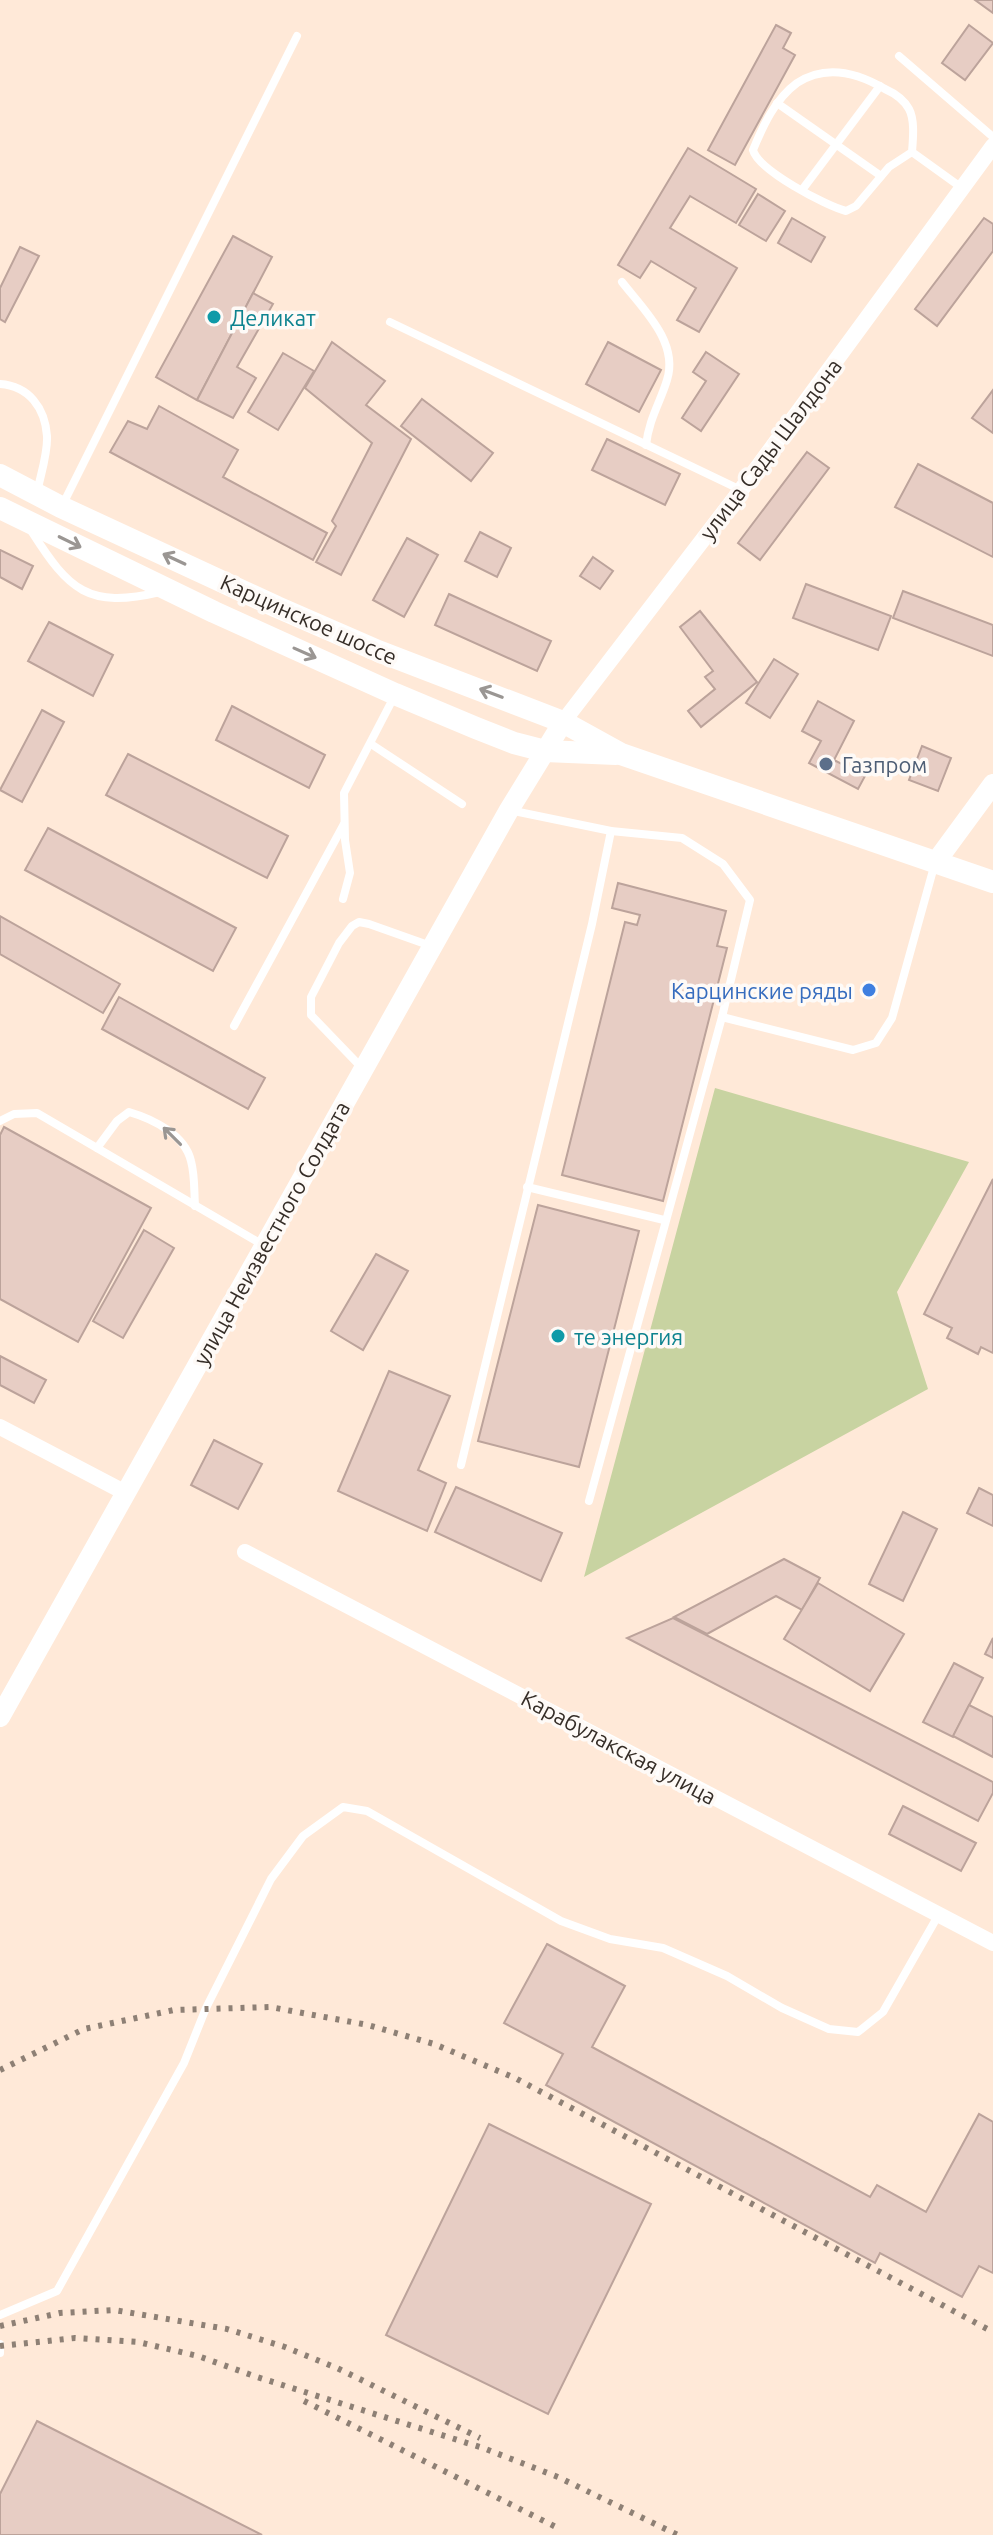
<svg xmlns="http://www.w3.org/2000/svg" width="993" height="2535" font-family="Ubuntu,sans-serif">
<style>
.green{fill:#c8d3a1}
.building{fill:#e7cdc4;stroke:#bca39b;stroke-width:2}
.lines{fill:none;stroke-linecap:round;stroke-linejoin:round}
.service{stroke:#fff;stroke-width:8}
.minor{stroke:#fff;stroke-width:16}
.tertiary{stroke:#fff;stroke-width:20}
.secondary{stroke:#fff;stroke-width:22}
.rail{stroke:#8e8075;stroke-width:6;stroke-dasharray:4 8;stroke-linecap:butt}
.oneway{stroke:#9a9693}
.culture-dot{fill:#0f9aa8;stroke:#fefaf7;stroke-width:3}
.service-dot{fill:#5c6f8a;stroke:#fefaf7;stroke-width:3}
.shop-dot{fill:#3f7fe0;stroke:#fefaf7;stroke-width:3}
.labels{text-anchor:middle;dominant-baseline:central;stroke-width:7;stroke-linejoin:round;paint-order:stroke}
.culture-label{font-size:22px;fill:#0d838f;stroke:#fefaf7;text-anchor:start}
.street-label{font-size:22px;fill:#352d27;stroke:#fefaf7}
.service-label{font-size:22px;fill:#4e5e75;stroke:#fefaf7;text-anchor:start}
.shop-label{font-size:22px;fill:#366cbe;stroke:#fefaf7;text-anchor:end}
</style>
<rect width="100%" height="100%" fill="#ffe9d8"/>
<polygon class="green" points="715,1088 969,1162 897,1292 928,1389 584,1577"/>
<g class="building">
<polygon points="975,0 993,0 993,13"/>
<polygon points="776,25 791,33 783,48 795,55 735,165 708,150"/>
<polygon points="969,25 993,43 965,80 942,63"/>
<polygon points="688,148 756,189 736,223 690,196 670,228 737,268 699,332 677,320 696,288 651,261 640,278 618,265"/>
<polygon points="758,194 785,211 766,241 739,225"/>
<polygon points="792,218 825,237 811,262 778,243"/>
<polygon points="984,218 993,224 993,251 937,326 915,309"/>
<polygon points="233,236 272,257 197,400 156,377"/>
<polygon points="20,247 39,256 5,322 0,319 0,288"/>
<polygon points="253,293 273,304 237,367 256,378 233,418 197,400"/>
<polygon points="332,342 385,381 366,405 411,439 341,575 316,562 336,526 332,521 372,443 305,388"/>
<polygon points="608,342 661,370 639,412 586,384"/>
<polygon points="706,352 739,374 701,431 682,418 706,381 693,372"/>
<polygon points="283,353 314,371 278,430 248,412"/>
<polygon points="993,390 993,433 972,418"/>
<polygon points="422,399 493,453 471,481 401,426"/>
<polygon points="159,406 238,450 223,477 327,533 313,560 110,452 128,421 147,429"/>
<polygon points="607,439 680,474 665,505 592,470"/>
<polygon points="807,452 829,468 760,560 738,543"/>
<polygon points="918,464 993,503 993,557 895,507"/>
<polygon points="480,532 511,548 497,577 465,561"/>
<polygon points="407,538 438,555 404,617 373,600"/>
<polygon points="0,550 33,566 22,589 0,577"/>
<polygon points="593,557 613,571 600,589 580,576"/>
<polygon points="806,584 891,616 878,650 793,618"/>
<polygon points="903,591 993,625 993,656 893,618"/>
<polygon points="449,594 551,641 537,671 435,625"/>
<polygon points="700,611 757,682 701,727 688,711 715,689 705,677 713,671 680,627"/>
<polygon points="49,622 113,655 93,696 28,661"/>
<polygon points="774,659 798,674 770,718 746,703"/>
<polygon points="818,701 854,721 834,760 865,776 858,789 809,763 821,741 802,731"/>
<polygon points="232,706 325,755 309,788 216,740"/>
<polygon points="42,710 64,722 22,802 0,790"/>
<polygon points="922,746 951,758 938,791 909,780"/>
<polygon points="128,754 288,836 267,878 106,795"/>
<polygon points="48,828 236,928 213,971 25,870"/>
<polygon points="618,883 726,911 717,946 727,948 663,1201 562,1175 625,922 637,925 640,915 612,908"/>
<polygon points="0,916 120,984 103,1013 0,954"/>
<polygon points="119,997 265,1078 248,1109 102,1029"/>
<polygon points="4,1127 151,1208 78,1342 0,1299 0,1135"/>
<polygon points="993,1179 993,1353 981,1347 978,1354 947,1338 952,1328 924,1314"/>
<polygon points="538,1205 639,1231 579,1467 478,1441"/>
<polygon points="144,1230 174,1248 123,1338 93,1321"/>
<polygon points="376,1254 408,1271 363,1350 331,1331"/>
<polygon points="0,1356 46,1380 34,1403 0,1385"/>
<polygon points="389,1371 450,1396 418,1470 446,1483 427,1531 338,1491"/>
<polygon points="214,1440 262,1464 238,1509 191,1485"/>
<polygon points="456,1487 562,1533 541,1581 435,1532"/>
<polygon points="979,1488 993,1495 993,1526 967,1513"/>
<polygon points="903,1512 937,1529 903,1601 869,1584"/>
<polygon points="784,1559 820,1578 802,1610 776,1596 707,1634 674,1617"/>
<polygon points="818,1583 904,1634 870,1691 784,1639"/>
<polygon points="673,1618 993,1782 993,1793 978,1821 627,1638"/>
<polygon points="993,1638 993,1658 985,1654"/>
<polygon points="954,1663 983,1678 953,1737 923,1722"/>
<polygon points="969,1705 993,1717 993,1757 953,1736"/>
<polygon points="903,1806 976,1843 961,1871 889,1834"/>
<polygon points="547,1944 625,1986 592,2047 870,2197 877,2185 926,2212 979,2114 993,2122 993,2273 979,2266 962,2297 880,2253 875,2263 546,2085 563,2054 504,2023"/>
<polygon points="489,2124 651,2204 548,2414 386,2335"/>
<polygon points="37,2421 262,2535 0,2535 0,2494"/>
</g>
<g class="lines">
<g class="service">
<polyline points="899,56 993,137"/>
<polyline points="777,103 881,176"/>
<path d="M912 152 889 167 856 206 846 211C826 206 758 170 753 150 763 126 775 99 797 83 826 64 858 73 885 89 894 93 904 100 909 109 915 120 913 139 912 152L962 188"/>
<polyline points="802,190 880,86"/>
<path d="M622 282C643 309 679 342 667 380 660 403 649 419 646 445"/>
<polyline points="390,322 741,490"/>
<path d="M0 384C29 386 45 408 47 436 48 454 40 476 37 493"/>
<polyline points="62,506 297,36"/>
<path d="M32 532C69 590 88 609 160 592"/>
<polyline points="371,744 462,804"/>
<polyline points="509,810 611,831 682,838 723,864 750,900 722,1017 589,1501"/>
<polyline points="343,899 350,873 345,840 344,793 395,695"/>
<polyline points="722,1017 853,1050 876,1043 892,1018 935,863"/>
<polyline points="234,1026 344,824"/>
<polyline points="362,1068 311,1015 311,997 339,943 352,926 359,922 369,924 431,946"/>
<polyline points="0,1121 14,1114 37,1113 263,1245"/>
<path d="M97 1148 117 1121 129 1112C153 1119 185 1135 191 1161 195 1176 194 1191 195 1206"/>
<polyline points="527,1187 664,1220"/>
<polyline points="461,1465 592,924 611,831"/>
<polyline points="0,2315 57,2291 184,2063 206,2008 271,1879 303,1836 343,1807 367,1811 561,1921 610,1939 663,1948 727,1976 782,2008 829,2029 858,2032 883,2012 939,1914"/>
<polyline points="0,2344 0,2353"/>
</g>
<g class="minor">
<polyline points="563,722 741,490 993,146"/>
<polyline points="0,1427 126,1493"/>
<polyline points="245,1552 993,1943"/>
</g>
<g class="tertiary">
<polyline points="935,863 993,784"/>
<polyline points="0,1717 509,810 563,722"/>
</g>
<g class="secondary">
<polyline points="0,475 61,507 277,607 378,651 563,722 621,754 993,882"/>
<polyline points="0,508 214,612 395,694 476,728 514,743 545,751 616,754"/>
</g>
<g class="rail">
<polyline points="0,2070 84,2029 174,2010 270,2007 368,2025 434,2044 515,2078 993,2332"/>
<polyline points="0,2326 60,2313 114,2310 227,2329 285,2347 337,2368 480,2438"/>
<polyline points="0,2346 75,2338 138,2342 198,2356 257,2377 483,2448 558,2477 678,2535"/>
<polyline points="304,2401 556,2527"/>
</g>
</g>
<defs><path id="oneway-shaft" d="M-6 0H5M1.5-3L5.5 0L1.5 3" fill="none" stroke-width="1.6" stroke-linecap="round" stroke-linejoin="round" transform="scale(2)"/></defs>
<g class="oneway">
<use href="#oneway-shaft" transform="translate(70 542) rotate(26)"/>
<use href="#oneway-shaft" transform="translate(174 559) rotate(-155)"/>
<use href="#oneway-shaft" transform="translate(305 653) rotate(24)"/>
<use href="#oneway-shaft" transform="translate(491 693) rotate(-159)"/>
<use href="#oneway-shaft" transform="translate(172 1136) rotate(-135)"/>
</g>
<g class="culture-dot">
<circle cx="214" cy="317" r="8"/>
<circle cx="558" cy="1336" r="8"/>
</g>
<circle class="service-dot" cx="826" cy="764" r="8"/>
<circle class="shop-dot" cx="869" cy="990" r="8"/>
<g class="labels">
<g class="culture-label">
<text x="230" y="317">Деликат</text>
<text x="574" y="1336">те энергия</text>
</g>
<g class="street-label">
<text transform="translate(770 449) rotate(-53)">улица Сады Шалдона</text>
<text transform="translate(309 619) rotate(24)">Карцинское шоссе</text>
<text transform="translate(271 1233) rotate(-61)">улица Неизвестного Солдата</text>
<text transform="translate(619 1747) rotate(28)">Карабулакская улица</text>
</g>
<g class="service-label">
<text x="842" y="764">Газпром</text>
</g>
<g class="shop-label">
<text x="853" y="990">Карцинские ряды</text>
</g>
</g>
</svg>
